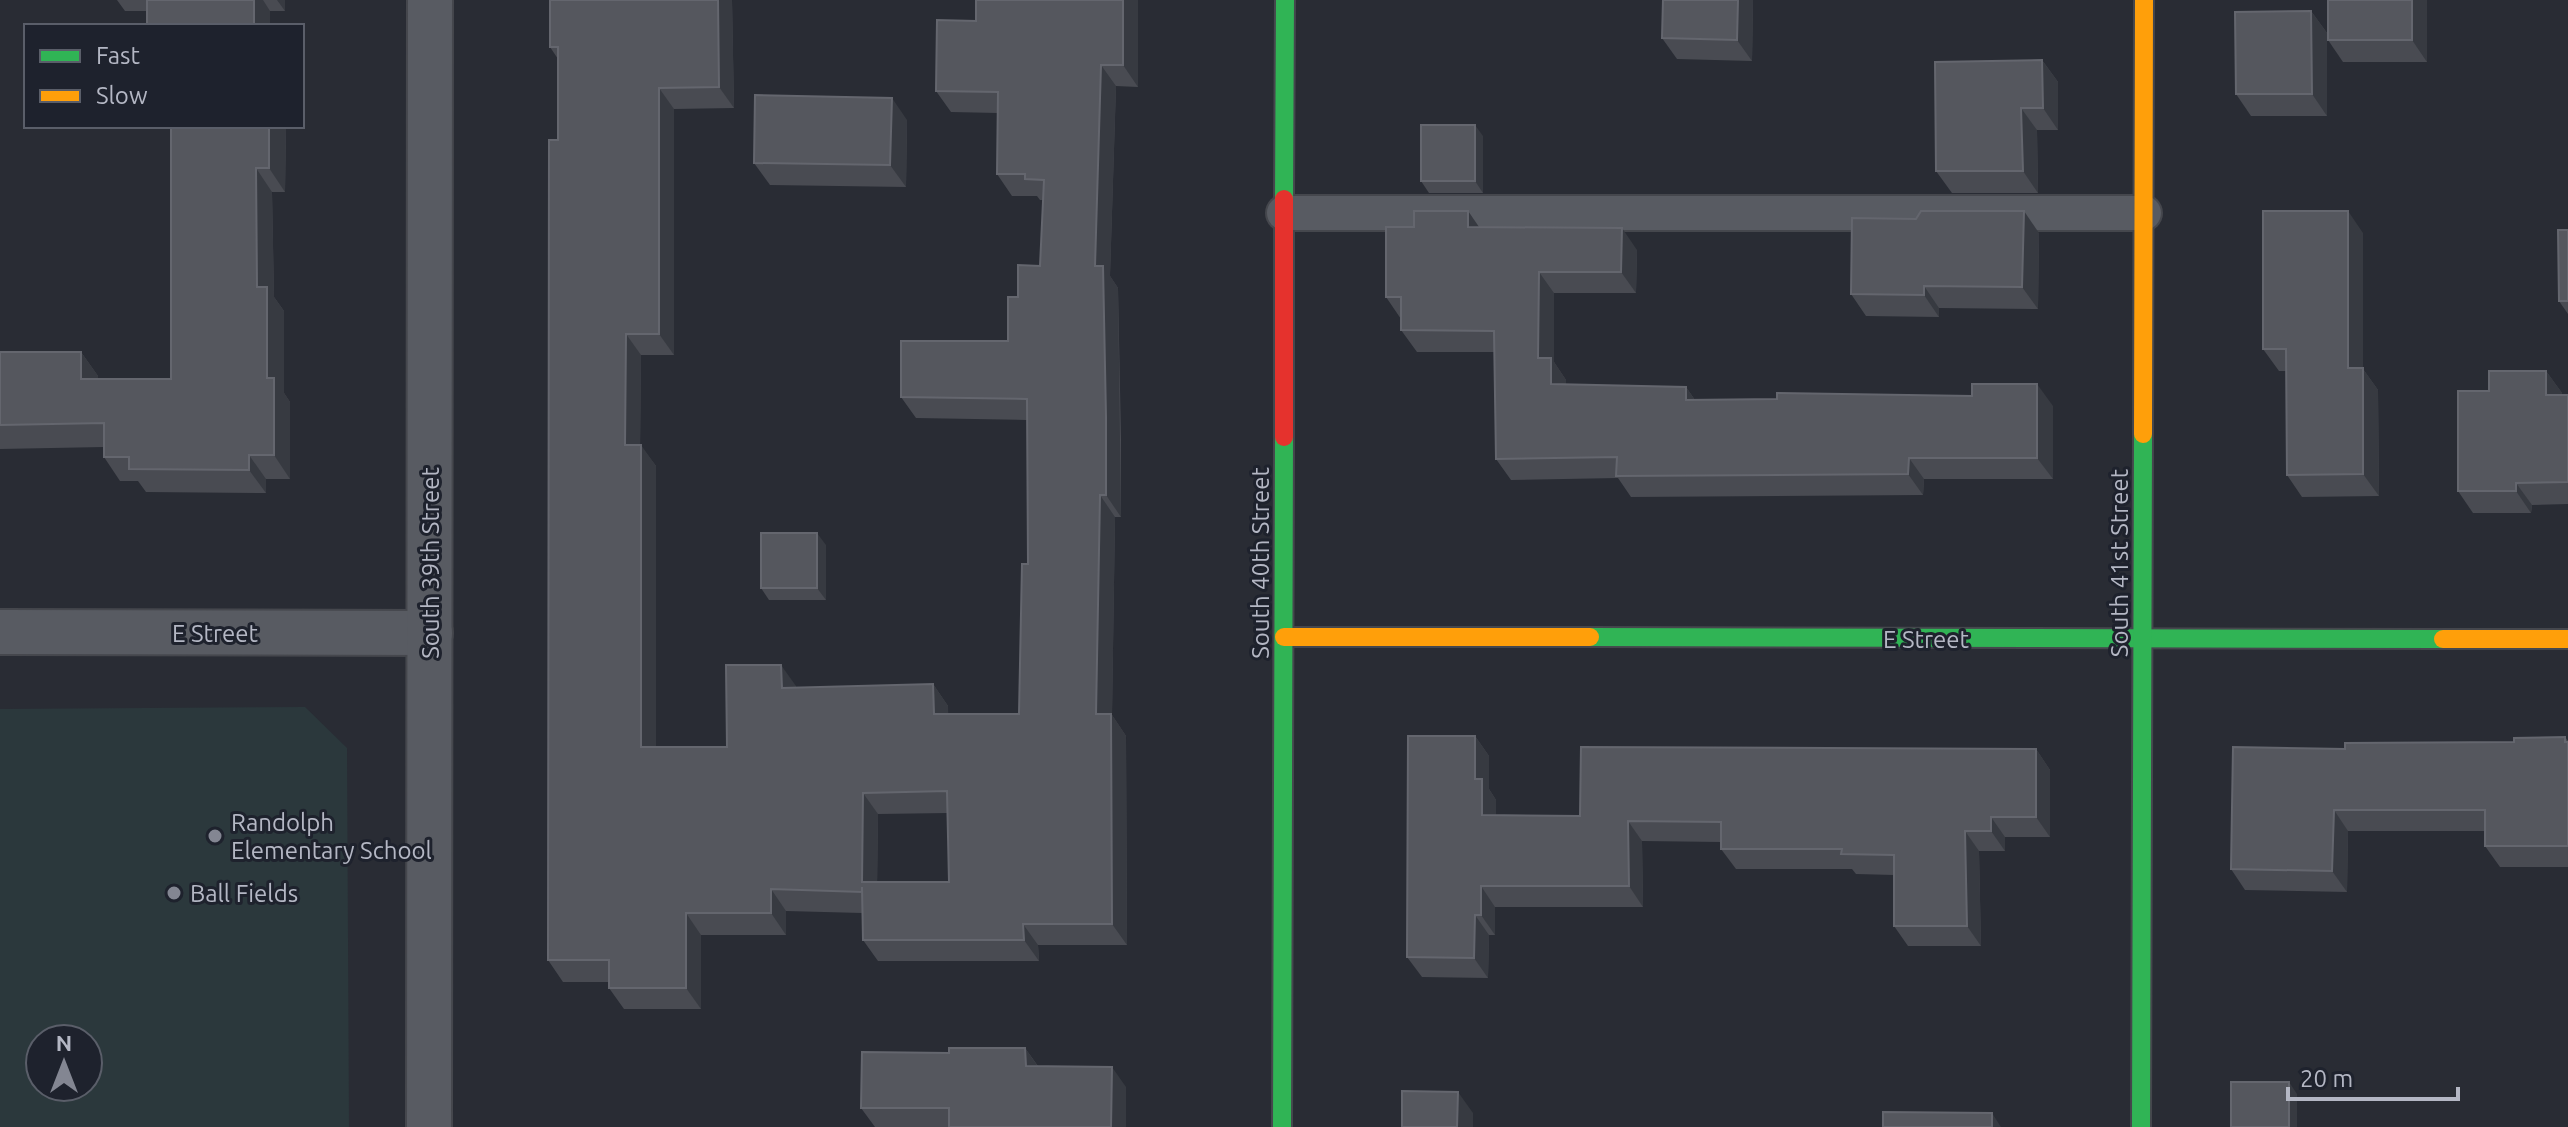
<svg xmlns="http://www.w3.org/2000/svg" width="2568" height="1127" font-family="Ubuntu,sans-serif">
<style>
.park{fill:#2b383c;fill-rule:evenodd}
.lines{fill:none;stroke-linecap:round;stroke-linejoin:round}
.lane-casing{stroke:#45474d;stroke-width:38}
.street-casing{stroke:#45474d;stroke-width:48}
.fast-casing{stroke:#45474d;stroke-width:22}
.slow-casing{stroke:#45474d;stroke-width:22}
.jam-casing{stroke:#45474d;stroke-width:22}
.lane{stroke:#585b62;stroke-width:34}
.street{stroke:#585b62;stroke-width:44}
.fast{stroke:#30b455;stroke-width:18}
.slow{stroke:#ff9f0a;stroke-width:18}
.jam{stroke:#e5322d;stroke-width:18}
.wall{fill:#494b52;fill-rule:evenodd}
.shaded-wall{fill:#373a41}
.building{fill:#55575e;stroke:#64666e;stroke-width:2;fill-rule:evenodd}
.poi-dot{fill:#838692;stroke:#1e222d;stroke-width:3}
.labels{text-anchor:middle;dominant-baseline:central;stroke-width:6;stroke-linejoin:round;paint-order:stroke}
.street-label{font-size:24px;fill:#b4b7c4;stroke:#1e222d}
.poi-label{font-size:24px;fill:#b4b7c4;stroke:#1e222d;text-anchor:start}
</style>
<rect width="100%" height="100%" fill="#292c34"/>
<path class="park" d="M305 707 347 748 349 1127H0V709ZM40 1039H88V1087H40Z"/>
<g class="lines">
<g class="lane-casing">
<polyline id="lane" points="1284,213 2144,213"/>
</g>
<g class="street-casing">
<g id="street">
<polyline points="0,632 430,633"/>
<polyline points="429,1127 430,0"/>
</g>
</g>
<g class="fast-casing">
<g id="fast">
<polyline points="1284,199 1285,0"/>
<polyline points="1590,637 2443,639"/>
<polyline points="1282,1127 1284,437"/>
<polyline points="2141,1127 2143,434"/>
</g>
</g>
<g class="slow-casing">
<g id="slow">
<polyline points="2143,434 2144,0"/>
<polyline points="1284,637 1590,637"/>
<polyline points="2443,639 2568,639"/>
</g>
</g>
<g class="jam-casing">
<polyline id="jam" points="1284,437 1284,199"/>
</g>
<use href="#lane" class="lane"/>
<use href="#street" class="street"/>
<use href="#fast" class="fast"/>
<use href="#slow" class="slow"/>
<use href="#jam" class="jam"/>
</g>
<g class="wall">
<polygon points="117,0 285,0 285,11 270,11 270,26 147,11 125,11"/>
<path d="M732 0 734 108 674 109V355H641L640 445 656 466V747H727L796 686V688L933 684 948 706V714H1019L1028 564 1027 420 916 418 901 397 1008 341 1018 297 1040 266 1043 200H1040L1037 196H1012L997 174 998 113 951 112 936 91 976 21V0H1138V87L1116 86 1110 276 1118 288 1121 439V517H1115L1112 715 1126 736 1127 945H1038L1039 961H878L863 940 862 913 786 911V935H701V1009H624L609 988V982H563L548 960 558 140V59L550 47ZM948 813 949 882H877L878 814Z"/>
<polygon points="1753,0 1752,61 1677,59 1662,38"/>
<polygon points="2427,0 2427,62 2343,62 2328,40"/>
<polygon points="2311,11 2327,33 2327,116 2251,116 2236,94"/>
<polygon points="2042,60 2058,82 2058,130 2037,130 2038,193 1952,193 1936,171"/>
<polygon points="907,120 906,187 770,185 754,163"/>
<polygon points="171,126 286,126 285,192 272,192 274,297 284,311 284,393 290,402 290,479 266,479 266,493 146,492 138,481 120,481 104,457 104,447 0,449 0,352 81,352 98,376 98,379 171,379"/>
<polygon points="1483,136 1483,193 1429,193 1421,181"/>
<polygon points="1468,211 1479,227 1637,250 1636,293 1554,293 1554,362 1566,380 1566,384 1686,387 1695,400 2053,406 2053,479 1924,479 1923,495 1631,497 1618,478 1511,480 1496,459 1494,352 1417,352 1401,330 1401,319 1386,297 1414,227"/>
<polygon points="2568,230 2568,314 2559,301"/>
<polygon points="2039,233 2038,309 1939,308 1939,317 1866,316 1851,294"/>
<polygon points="2363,233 2363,369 2378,390 2379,496 2302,497 2287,475 2286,371 2279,371 2263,349"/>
<polygon points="2546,371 2562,393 2562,395 2568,395 2568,504 2532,505 2531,513 2473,513 2458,491 2489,391"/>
<polygon points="826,545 826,600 769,600 761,588"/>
<polygon points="1475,736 1489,756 1489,789 1496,800 1496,815 1580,816 2036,749 2050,770 2050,837 2005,837 2005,851 1979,851 1981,946 1908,946 1894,926 1894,875 1856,874 1852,869 1736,869 1721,849 1721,842 1642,841 1643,907 1495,907 1495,935 1489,935 1488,978 1422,977 1407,957"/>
<polygon points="2565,737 2568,741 2568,867 2500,867 2485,846 2485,831 2348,831 2347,892 2245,890 2231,869 2345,749 2514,742"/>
<polygon points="1025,1048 1038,1066 1126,1087 1126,1127 875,1127 861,1108 949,1053"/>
</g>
<g class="shaded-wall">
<polygon points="254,0 263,0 270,11 270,26 254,26"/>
<polygon points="277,0 285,0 285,11"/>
<polygon points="718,0 732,0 734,108 719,87"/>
<polygon points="1123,0 1138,0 1138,87 1123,65"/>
<polygon points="1738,0 1753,0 1752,61 1737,40"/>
<polygon points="2412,0 2427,0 2427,62 2412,40"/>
<polygon points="2311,11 2327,33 2327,116 2312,94"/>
<polygon points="2042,60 2058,82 2058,130 2043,108"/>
<polygon points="1101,65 1116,86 1110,276 1118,288 1121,517 1106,495 1095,266"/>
<polygon points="659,88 674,109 674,355 659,334"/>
<polygon points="892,98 907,120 906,187 890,165"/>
<polygon points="2021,108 2037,130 2038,193 2023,171"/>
<polygon points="1475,125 1483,136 1483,193 1475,181"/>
<polygon points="269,126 286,126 285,192 269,168"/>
<polygon points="256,168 272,192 274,297 284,311 284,393 290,402 290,479 274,455 267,378 257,287"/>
<polygon points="1468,211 1483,233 1468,227"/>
<polygon points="2024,211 2039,233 2038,309 2022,287"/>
<polygon points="2348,211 2363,233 2363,369 2378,390 2379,496 2363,474 2348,368"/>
<polygon points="1622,228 1637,250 1636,293 1621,272"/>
<polygon points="1539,272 1554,293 1554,362 1566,380 1566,405 1551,384 1538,358"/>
<polygon points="1924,286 1939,308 1939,317 1924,295"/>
<polygon points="626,334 641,355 640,466 625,445"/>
<polygon points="81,352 98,376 98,403 81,379"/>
<polygon points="2546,371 2562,393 2562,417 2546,395"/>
<polygon points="2037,384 2053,406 2053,479 2037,458"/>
<polygon points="1686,387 1701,409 1686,400"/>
<polygon points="641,445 656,466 656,768 641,747"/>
<polygon points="249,455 266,479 266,493 249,470"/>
<polygon points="1909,458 1924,479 1923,495 1908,474"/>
<polygon points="2516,483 2532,505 2531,513 2516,491"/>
<polygon points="1100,495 1115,517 1112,715 1126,736 1127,945 1112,924 1096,714"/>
<polygon points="817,533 826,545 826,600 817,588"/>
<polygon points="781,665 796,686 797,709 782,688"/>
<polygon points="933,684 948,706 949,736 934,714"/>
<polygon points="1475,736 1489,756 1489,789 1496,800 1496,835 1482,815 1475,779"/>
<polygon points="2036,749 2050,770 2050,837 2036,817"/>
<polygon points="863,793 878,814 877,904 862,882"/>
<polygon points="2334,810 2348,831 2347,892 2332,871"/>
<polygon points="1991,817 2005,837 2005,851 1991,831"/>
<polygon points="1628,821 1642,841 1643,907 1629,886"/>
<polygon points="1965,831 1979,851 1981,946 1967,926"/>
<polygon points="1481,886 1495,907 1495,935 1481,915"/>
<polygon points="771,889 786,911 786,935 771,913"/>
<polygon points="686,913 701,935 701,1009 686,988"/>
<polygon points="1475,915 1489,935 1488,978 1474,958"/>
<polygon points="1023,924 1038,945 1039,961 1024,940"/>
<polygon points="1025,1048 1039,1068 1026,1066"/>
<polygon points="1112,1067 1126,1087 1126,1127 1111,1127"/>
<polygon points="2289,1082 2297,1094 2297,1127 2289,1127"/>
<polygon points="1458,1092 1473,1113 1473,1127 1457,1127"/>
<polygon points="1992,1113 2001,1127 1992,1127"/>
</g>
<g class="building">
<rect x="147" y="0" width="107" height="26"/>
<path d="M550 0H718L719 87 659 88V334H626L625 445H641V747H727L726 665H781L782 688 933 684 934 714H1019L1022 564H1028L1027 399 901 397V341H1008V297H1018V265L1040 266 1044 180 1025 179V174H997L998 92 936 91 937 20 976 21V0H1123V65H1101L1095 266H1103L1106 417V495H1100L1096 714H1111L1112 924H1023L1024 940H863L862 887V892L771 889V913H686V988H609V960H548L549 140H558V47H550ZM947 791 949 882H862L863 793Z"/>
<polygon points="1663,0 1738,0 1737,40 1662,38"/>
<rect x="2328" y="0" width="84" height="40"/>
<polygon points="2311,11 2312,94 2236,94 2235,12"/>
<polygon points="2042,60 2043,108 2021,108 2023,171 1936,171 1935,62"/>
<polygon points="755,95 892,98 890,165 754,163"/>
<rect x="1421" y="125" width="54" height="56"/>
<polygon points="171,126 269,126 269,168 256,168 257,287 267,287 267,378 274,378 274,455 249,455 249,470 129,469 129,457 104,457 104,423 0,425 0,352 81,352 81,379 171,379"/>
<polygon points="1414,211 1468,211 1468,227 1622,228 1621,272 1539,272 1538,358 1551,358 1551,384 1686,387 1686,400 1777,399 1777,393 1972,396 1972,384 2037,384 2037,458 1909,458 1908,474 1616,476 1617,457 1496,459 1494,331 1401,330 1401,297 1386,297 1386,227 1414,227"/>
<polygon points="1921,211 2024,211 2022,287 1924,286 1924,295 1851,294 1852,218 1916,219"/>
<polygon points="2263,211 2348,211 2348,368 2363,368 2363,474 2287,475 2286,349 2263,349"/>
<polygon points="2558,230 2568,230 2568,301 2559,301"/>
<polygon points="2489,371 2546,371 2546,395 2568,395 2568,482 2516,483 2516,491 2458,491 2458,391 2489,391"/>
<rect x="761" y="533" width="56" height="55"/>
<polygon points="1408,736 1475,736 1475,779 1482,779 1482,815 1580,816 1581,747 2036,749 2036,817 1991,817 1991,831 1965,831 1967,926 1894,926 1894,855 1841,854 1842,849 1721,849 1721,822 1628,821 1629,886 1481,886 1481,915 1475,915 1474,958 1407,957"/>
<polygon points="2565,737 2565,742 2568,742 2568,846 2485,846 2485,810 2334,810 2332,871 2231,869 2233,747 2345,749 2345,743 2514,742 2514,738"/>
<polygon points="949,1048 1025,1048 1026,1066 1112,1067 1111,1127 949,1127 949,1108 861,1108 862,1052 949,1053"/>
<rect x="2231" y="1082" width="58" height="45"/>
<polygon points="1402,1091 1458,1092 1457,1127 1402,1127"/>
<polygon points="1883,1112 1992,1113 1992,1127 1883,1127"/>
</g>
<g class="poi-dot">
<circle cx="215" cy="836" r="8"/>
<circle cx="174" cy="893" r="8"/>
</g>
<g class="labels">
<g class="street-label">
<text transform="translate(430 563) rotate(-90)">South 39th Street</text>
<text transform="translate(1260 563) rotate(-90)">South 40th Street</text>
<text transform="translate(2119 563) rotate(-90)">South 41st Street</text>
<text x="215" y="633">E Street</text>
<text x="1926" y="639">E Street</text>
</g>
<g class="poi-label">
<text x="231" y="822">Randolph<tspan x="231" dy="28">Elementary School</tspan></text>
<text x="190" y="893">Ball Fields</text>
</g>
</g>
<rect x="24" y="24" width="280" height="104" fill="#1e222d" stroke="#5a5e69" stroke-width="2"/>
<rect x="40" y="50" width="40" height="12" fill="#30b455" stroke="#5a5e69" stroke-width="2"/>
<text x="96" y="64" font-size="24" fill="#b4b7c4">Fast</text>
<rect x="40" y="90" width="40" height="12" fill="#ff9f0a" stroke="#5a5e69" stroke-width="2"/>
<text x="96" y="104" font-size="24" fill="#b4b7c4">Slow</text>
<g transform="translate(64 1063)"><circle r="38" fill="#1e222d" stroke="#5a5e69" stroke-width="2"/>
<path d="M0-6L14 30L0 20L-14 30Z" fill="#838692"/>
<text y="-12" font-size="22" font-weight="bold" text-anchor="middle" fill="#b4b7c4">N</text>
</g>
<path d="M2288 1087v12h170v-12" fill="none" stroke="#b4b7c4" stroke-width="4"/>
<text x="2300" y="1087" font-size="24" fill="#b4b7c4" stroke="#1e222d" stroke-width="6" paint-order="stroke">20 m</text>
</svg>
